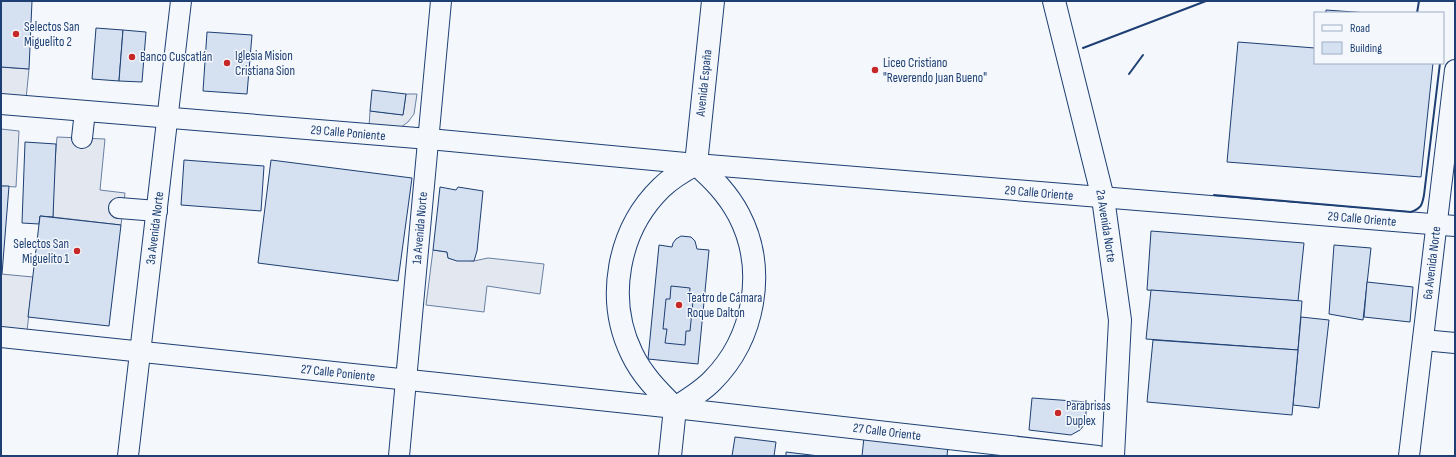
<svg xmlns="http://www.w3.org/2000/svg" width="1456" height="457" font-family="'Sofia Sans Condensed',sans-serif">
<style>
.parking{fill:#e3e8f0;stroke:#687fa3}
.building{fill:#d5e0f0;stroke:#1d3f73}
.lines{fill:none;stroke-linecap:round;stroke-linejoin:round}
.minor-casing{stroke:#1d3f73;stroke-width:22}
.major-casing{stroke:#1d3f73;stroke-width:24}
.minor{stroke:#f4f7fb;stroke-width:20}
.major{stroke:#f4f7fb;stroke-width:22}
.wall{stroke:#1d3f73;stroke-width:2}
.poi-dot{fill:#c62828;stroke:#f4f7fb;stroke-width:1.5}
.labels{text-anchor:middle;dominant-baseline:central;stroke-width:3;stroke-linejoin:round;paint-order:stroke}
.poi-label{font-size:13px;fill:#1d3f73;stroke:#f4f7fb;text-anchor:start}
.street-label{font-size:13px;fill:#1d3f73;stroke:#f4f7fb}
</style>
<rect width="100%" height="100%" fill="#f4f7fb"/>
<g class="parking">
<polygon points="1,67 29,69 26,99 1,97"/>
<polygon points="406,94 417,94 414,114 408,122 397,130 369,127 370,111 403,115"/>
<polygon points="1,129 19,131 16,187 1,186"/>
<polygon points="57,137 105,139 100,190 125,193 121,225 53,217 53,186"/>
<polygon points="433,250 447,252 448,258 474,261 488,258 544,264 540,294 487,286 484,312 426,305"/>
<polygon points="1,274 33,277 27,331 1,329"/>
</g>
<g class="building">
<polygon points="1,1 32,1 29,69 1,67"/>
<polygon points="1326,10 1368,13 1326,13"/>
<polygon points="96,28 123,30 119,81 92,79"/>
<polygon points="123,30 146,32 142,82 119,81"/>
<polygon points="207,32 252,35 247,94 203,91"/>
<polygon points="1238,42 1315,48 1315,63 1433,63 1421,177 1227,162"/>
<polygon points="372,90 406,94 403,115 370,111"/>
<polygon points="25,142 56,144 53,217 40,216 39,224 22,223"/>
<polygon points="184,160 264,166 261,211 181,205"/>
<polygon points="271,160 412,178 398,281 258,263"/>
<polygon points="1,186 9,186 2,274 1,274"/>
<polygon points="440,187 456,190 458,187 483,191 477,251 474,261 457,261 448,258 447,252 433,250"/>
<polygon points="40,216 121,225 109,326 28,317"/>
<polygon points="1151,231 1304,243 1298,301 1147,290"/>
<polygon points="681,236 691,237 695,241 697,249 709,250 698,364 648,359 659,245 672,247 673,243 676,239"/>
<polygon points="1334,245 1371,248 1363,320 1329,314"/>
<polygon points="1367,282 1413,287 1410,322 1364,317"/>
<polygon points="671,286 690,288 689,301 693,301 690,331 686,331 685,345 665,343 667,329 663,329 666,299 670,299"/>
<polygon points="1151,290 1302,301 1298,350 1146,339"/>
<polygon points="1301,317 1329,320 1319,408 1293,405"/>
<polygon points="1153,340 1298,350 1292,415 1147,402"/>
<polygon points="1032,398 1087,402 1085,424 1080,430 1071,435 1029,430"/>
<polygon points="735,437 776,442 774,456 732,456"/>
<polygon points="864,437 948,446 947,456 862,456"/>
<polygon points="786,452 819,456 786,456"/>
</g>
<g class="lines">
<g class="minor-casing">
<g id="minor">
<polyline points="1,104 429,139 696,164 1455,226"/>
<polyline points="82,138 85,111"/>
<polyline points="119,208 157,211"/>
<polyline points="1,337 675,408 1098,456"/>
<polyline points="1423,340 1455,343"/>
<polyline points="128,456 181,1"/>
<polyline points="399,456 441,1"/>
<polyline points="1409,456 1455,70"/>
</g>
</g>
<g class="major-casing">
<g id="major">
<polyline points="1054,1 1103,198 1120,320 1113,456"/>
<polyline points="696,164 713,1"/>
<path d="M675 408C688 400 701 392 712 381 755 338 767 269 739 215 728 194 713 179 696 164"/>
<path d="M675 408C658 391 642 375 632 354 605 299 618 230 661 188 671 178 683 171 696 164"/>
<polyline points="670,456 675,408"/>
</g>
</g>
<use href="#minor" class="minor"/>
<use href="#major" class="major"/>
<g class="wall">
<polyline points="1417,13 1419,1"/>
<polyline points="1083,48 1206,1"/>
<polyline points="1129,74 1143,55"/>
<path d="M1214 195 1411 212C1421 208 1422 206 1424 195L1440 63"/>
</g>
</g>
<g class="poi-dot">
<circle cx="16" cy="34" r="4"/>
<circle cx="132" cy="57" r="4"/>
<circle cx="227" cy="63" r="4"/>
<circle cx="875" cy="70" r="4"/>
<circle cx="77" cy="251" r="4"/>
<circle cx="679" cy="305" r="4"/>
<circle cx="1058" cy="413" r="4"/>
</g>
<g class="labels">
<g class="poi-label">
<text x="24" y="27">Selectos San<tspan x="24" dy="15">Miguelito 2</tspan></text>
<text x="235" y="56">Iglesia Mision<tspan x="235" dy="15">Cristiana Sion</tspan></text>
<text x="140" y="57">Banco Cuscatlán</text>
<text x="883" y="63">Liceo Cristiano<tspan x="883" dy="15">"Reverendo Juan Bueno"</tspan></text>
<text x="69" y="244" text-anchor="end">Selectos San<tspan x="69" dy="15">Miguelito 1</tspan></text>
<text x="687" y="298">Teatro de Cámara<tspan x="687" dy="15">Roque Dalton</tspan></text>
<text x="1066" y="406">Parabrisas<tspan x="1066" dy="15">Duplex</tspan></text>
</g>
<g class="street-label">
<text transform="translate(704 83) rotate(-84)">Avenida España</text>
<text transform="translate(348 133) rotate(5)">29 Calle Poniente</text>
<text transform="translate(1039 193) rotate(5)">29 Calle Oriente</text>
<text transform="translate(1362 219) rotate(5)">29 Calle Oriente</text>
<text transform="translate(1106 226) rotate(81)">2a Avenida Norte</text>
<text transform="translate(155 228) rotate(-83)">3a Avenida Norte</text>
<text transform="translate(420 228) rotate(-85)">1a Avenida Norte</text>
<text transform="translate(1432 263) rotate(-83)">6a Avenida Norte</text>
<text transform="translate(338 373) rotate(6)">27 Calle Poniente</text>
<text transform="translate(887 432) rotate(7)">27 Calle Oriente</text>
</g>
</g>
<rect width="1456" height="457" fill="none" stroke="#1d3f73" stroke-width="4"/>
<rect x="1314" y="12" width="130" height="52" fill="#f4f7fb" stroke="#9eadc5"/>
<rect x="1322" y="25" width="20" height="6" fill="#f4f7fb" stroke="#9eadc5"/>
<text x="1350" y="32" font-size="12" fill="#1d3f73">Road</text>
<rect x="1322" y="42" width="20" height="12" fill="#d5e0f0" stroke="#9eadc5"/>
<text x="1350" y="52" font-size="12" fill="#1d3f73">Building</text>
</svg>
